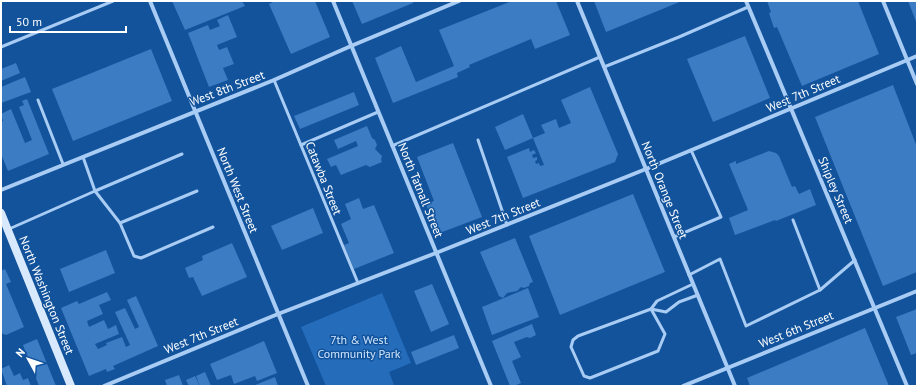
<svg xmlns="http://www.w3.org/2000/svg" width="918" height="387" font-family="'PT Sans',sans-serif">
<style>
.green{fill:#256dbb}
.building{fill:#3b7cc3}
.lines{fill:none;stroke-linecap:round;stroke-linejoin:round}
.lane{stroke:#a8ccf4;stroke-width:3}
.street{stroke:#a8ccf4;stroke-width:4}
.secondary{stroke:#d8e9fd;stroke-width:8}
.labels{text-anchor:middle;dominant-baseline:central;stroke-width:3;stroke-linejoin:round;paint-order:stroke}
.street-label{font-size:12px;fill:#fff;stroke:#12539c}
.park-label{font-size:12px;fill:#d0e6fe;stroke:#12539c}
</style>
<rect width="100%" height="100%" fill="#12539c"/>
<polygon class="green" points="382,293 411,363 389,372 394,385 392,386 326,386 301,327"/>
<g class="building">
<polygon points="172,1 242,1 245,6 185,30"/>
<polygon points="275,1 315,1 330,37 291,54 269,4"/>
<polygon points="352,1 413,1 413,3 362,24"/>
<polygon points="512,1 556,1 570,35 535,49 531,39 469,65 470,67 457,73 458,77 393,103 375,58 401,46 416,82 454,66 439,30"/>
<polygon points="594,1 682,1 606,32"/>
<polygon points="767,1 858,1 879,54 802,86 777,27 774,28 769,13 771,12"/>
<polygon points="908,1 917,1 917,24"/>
<polygon points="228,15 237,37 217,45 219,50 227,47 234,64 223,68 228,80 209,87 188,33 208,25 210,30 220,26 217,20"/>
<polygon points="745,36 770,98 713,122 687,59"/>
<polygon points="151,49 172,101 73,141 52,89"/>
<polygon points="16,63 20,73 1,81 1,69"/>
<polygon points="25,77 31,92 1,103 1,87"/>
<polygon points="893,85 917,147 917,272 883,286 815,117"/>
<polygon points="590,87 618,154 615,162 523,198 507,157 529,148 530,152 534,150 536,153 532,155 533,158 537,157 537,160 535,161 536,164 539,163 540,166 544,165 533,138 545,133 541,125 556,119 559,128 571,123 561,100"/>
<polygon points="354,92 359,105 300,129 294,116"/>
<polygon points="27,99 49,154 8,171 1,154 1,122 3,121 1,114 11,109 25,143 32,140 19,107 24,105 22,101"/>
<polygon points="523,114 533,138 505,150 495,127"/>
<polygon points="367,126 372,138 375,140 377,145 375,149 382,156 381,160 382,162 370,167 366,165 341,175 336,165 331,167 327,159 358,146 356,141 338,149 334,140"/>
<polygon points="453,143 482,217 437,234 426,204 434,201 417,157"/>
<polygon points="769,151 776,153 779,156 792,187 795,186 799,194 810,189 816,205 776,221 775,220 735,235 729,218 748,210 729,164 736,161 736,164"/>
<polygon points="633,194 665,272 560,315 529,236"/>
<polygon points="359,198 363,209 374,205 394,253 354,269 344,245 349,243 341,224 351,219 345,204"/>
<polygon points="313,208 323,233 282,250 271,226"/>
<polygon points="515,238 533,282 530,283 529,286 524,288 521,287 517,291 507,293 503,298 499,296 480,252"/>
<polygon points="232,243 247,277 202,296 193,277 189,278 185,268 203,260 202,256"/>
<polygon points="106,250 115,273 69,292 60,269"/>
<polygon points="5,269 11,282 6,284 24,327 6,335 1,333 1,271"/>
<polygon points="432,284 449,324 431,332 414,291"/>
<polygon points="528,288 539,317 492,335 482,307"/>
<polygon points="107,292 111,300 99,305 103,314 87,321 89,327 104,320 108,329 116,325 119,334 95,344 98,349 107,345 106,343 122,337 126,347 130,345 115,312 125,308 135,329 139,327 127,300 136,296 158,346 113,366 115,369 107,372 106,369 89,376 61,308 77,301 79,304"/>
<polygon points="917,309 917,353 911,355 896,317"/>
<polygon points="532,324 536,335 530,338 527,337 514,342 521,357 512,361 521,383 514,386 510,386 492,341"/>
<polygon points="865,328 889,386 750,386 747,378"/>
<polygon points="454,335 459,348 416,365 411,352"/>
<polygon points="37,339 56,386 39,386 23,345"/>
<polygon points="264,341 277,373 257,381 255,376 234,384 231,375 217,380 210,364"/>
<polygon points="9,365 14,376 20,373 23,380 28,378 31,386 7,386 1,369"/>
<polygon points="205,372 211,386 200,386 196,376"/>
<polygon points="179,375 183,386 167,386 165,380"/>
<polygon points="195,376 200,386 189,386 186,380"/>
<polygon points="275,377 278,386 253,386"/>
</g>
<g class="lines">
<g class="lane">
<polyline points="1,47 113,1"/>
<polyline points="604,67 679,37 748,7"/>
<polyline points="274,80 358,283"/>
<polyline points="38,100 63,164"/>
<polyline points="478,140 507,225"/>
<polyline points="301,145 378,112"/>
<polyline points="392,146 600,57"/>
<polyline points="182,154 95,191 120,223 134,256 141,258 213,227"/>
<polyline points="120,223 197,191"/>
<polyline points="9,229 95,191 83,157"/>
<polyline points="674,237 721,217 691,150"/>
<polyline points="689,275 720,259 746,326 820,290 793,220"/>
<polyline points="693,284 657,301 651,309 666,312 679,302 698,295"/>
<polyline points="820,290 855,260"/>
<polygon points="651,309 665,334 658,351 590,378 584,376 571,347 573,340 578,336"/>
</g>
<g class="street">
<polyline points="150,1 308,386"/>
<polyline points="333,1 491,386"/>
<polyline points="577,1 735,386"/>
<polyline points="746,1 907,386"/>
<polyline points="883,1 917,84"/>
<polyline points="1,190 274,80 351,46 459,1"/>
<polyline points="104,386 278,314 436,253 646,169 917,56"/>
<polyline points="683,386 917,291"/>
</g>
<polyline class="secondary" points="1,213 71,386"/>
</g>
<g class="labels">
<g class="street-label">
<text transform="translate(227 88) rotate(-21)">West 8th Street</text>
<text transform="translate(803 93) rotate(-23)">West 7th Street</text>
<text transform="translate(324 178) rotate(68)">Catawba Street</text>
<text transform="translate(238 190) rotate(68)">North West Street</text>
<text transform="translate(421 190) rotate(68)">North Tatnall Street</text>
<text transform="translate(665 190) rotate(68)">North Orange Street</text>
<text transform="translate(836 190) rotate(67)">Shipley Street</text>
<text transform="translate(503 216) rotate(-22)">West 7th Street</text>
<text transform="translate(47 295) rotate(68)">North Washington Street</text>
<text transform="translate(796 329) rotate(-22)">West 6th Street</text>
<text transform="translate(201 335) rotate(-22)">West 7th Street</text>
</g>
<g class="park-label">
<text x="359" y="339">7th &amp; West<tspan x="359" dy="14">Community Park</tspan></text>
</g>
</g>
<rect width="918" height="387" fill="none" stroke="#ffffff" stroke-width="4"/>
<g transform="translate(28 359) rotate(310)" stroke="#12539c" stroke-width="3" paint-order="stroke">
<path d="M0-3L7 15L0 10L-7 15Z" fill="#ffffff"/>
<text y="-6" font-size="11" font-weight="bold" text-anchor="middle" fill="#ffffff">N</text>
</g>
<path d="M10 26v6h116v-6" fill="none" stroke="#ffffff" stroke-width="2"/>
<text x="16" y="26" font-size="12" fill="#ffffff" stroke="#12539c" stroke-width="3" paint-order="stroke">50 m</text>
</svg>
